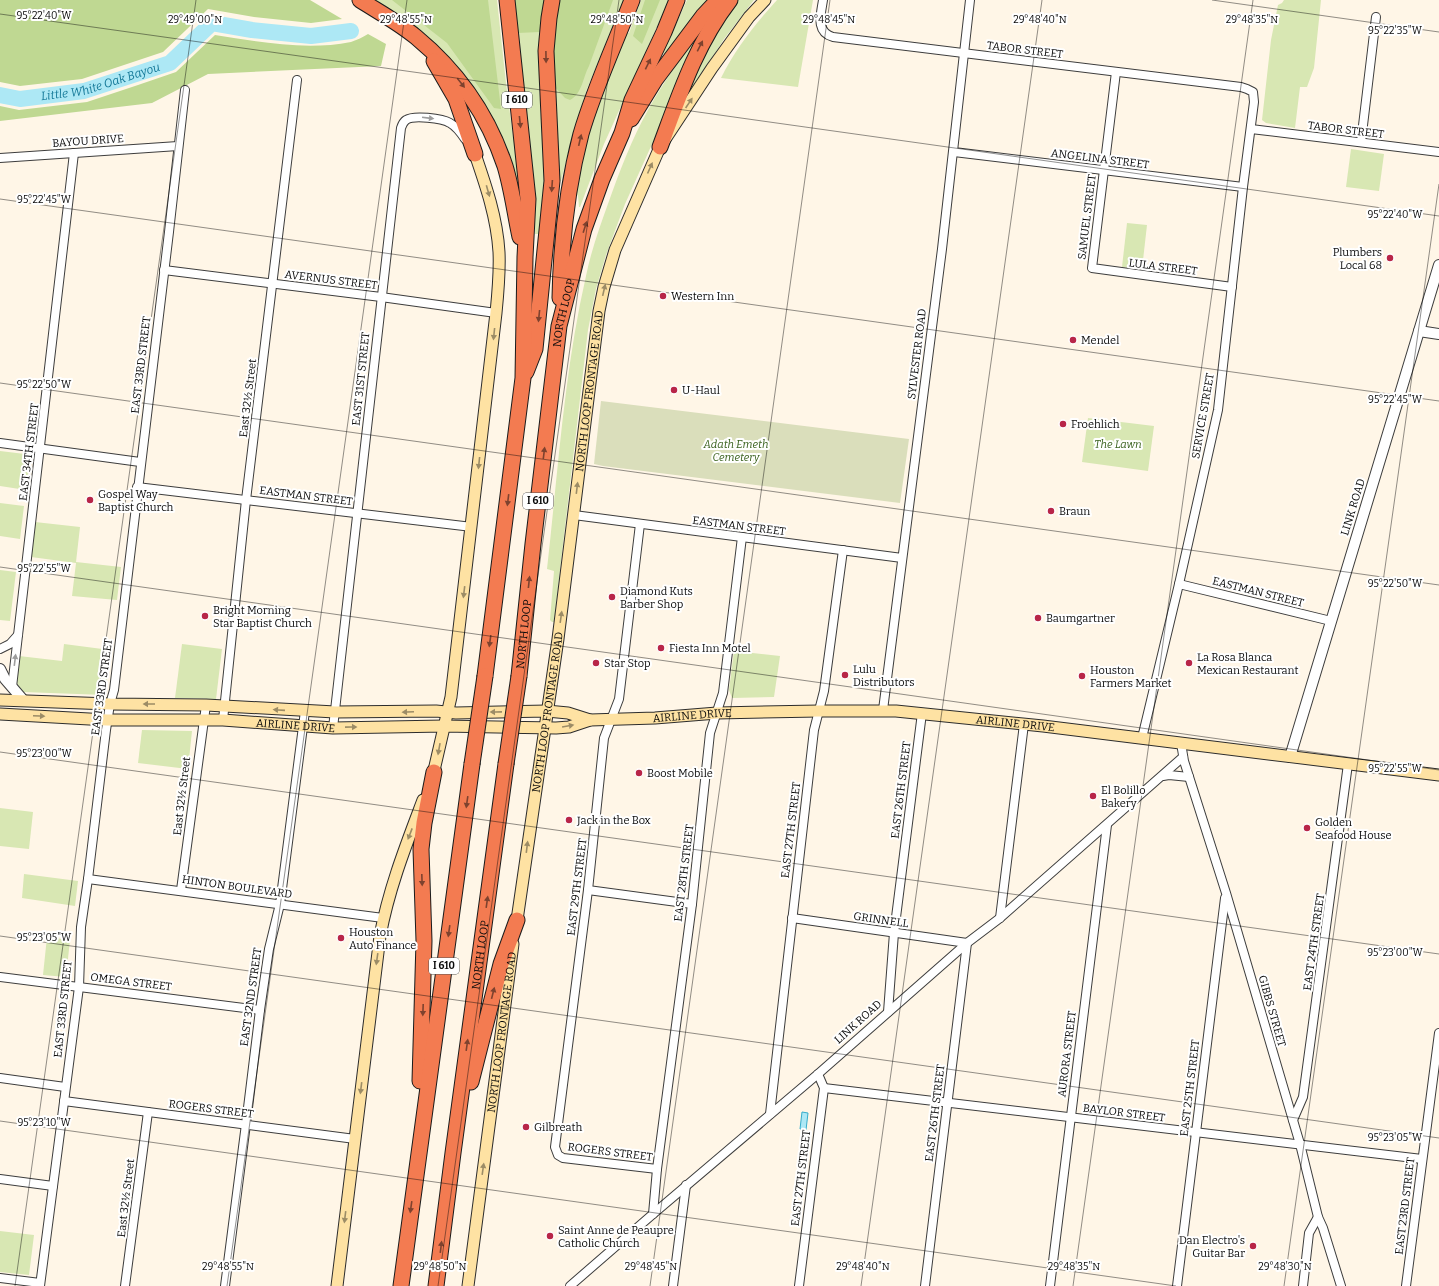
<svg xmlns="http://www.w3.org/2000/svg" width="1439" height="1286" font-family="Bitter,serif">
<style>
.green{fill:#d8e7b3}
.forest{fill:#bfd892}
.cemetery{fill:#dadebb}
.water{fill:#ade8f5;stroke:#35adcb}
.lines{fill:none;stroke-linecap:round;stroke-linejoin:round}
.river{stroke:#ade8f5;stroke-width:16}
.minor-casing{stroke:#3d3d3d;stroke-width:10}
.tertiary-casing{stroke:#3d3d3d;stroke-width:12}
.secondary-casing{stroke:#2c2c2c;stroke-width:13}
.motorway-casing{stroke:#1b1b1b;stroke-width:17}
.minor{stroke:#fff;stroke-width:8}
.tertiary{stroke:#fff;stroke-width:10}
.secondary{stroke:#fee2a3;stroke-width:11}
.motorway{stroke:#f37b51;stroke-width:15}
.motorway-bridge-casing{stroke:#1b1b1b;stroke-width:17;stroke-linecap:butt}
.motorway-bridge{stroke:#f37b51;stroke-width:15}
.oneway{fill:#7e422e}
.oneway2{fill:#9c8c66}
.oneway3{fill:#9d9d9d}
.ticks{fill:none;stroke:#0a0a0a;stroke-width:1;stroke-opacity:0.45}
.poi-dot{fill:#b82548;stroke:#fff;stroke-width:1.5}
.labels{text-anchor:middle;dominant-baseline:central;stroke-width:4;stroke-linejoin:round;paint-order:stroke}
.shield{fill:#fff;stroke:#545454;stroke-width:1}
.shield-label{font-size:10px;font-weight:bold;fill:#0a0a0a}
.street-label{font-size:11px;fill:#0a0a0a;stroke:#fff}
.poi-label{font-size:11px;fill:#0a0a0a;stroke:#fff;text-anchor:start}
.park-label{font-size:11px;font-style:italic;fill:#38601c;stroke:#fff}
.water-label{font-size:12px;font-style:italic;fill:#167a99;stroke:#fff}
.ticks-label{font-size:10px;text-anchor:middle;fill:#0a0a0a;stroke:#fff;stroke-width:4;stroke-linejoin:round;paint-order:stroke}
</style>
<rect width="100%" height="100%" fill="#fff6e7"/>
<g class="green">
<polygon points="370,0 497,0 506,83 513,137 516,143 522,199 520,201 486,112"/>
<path d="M513 0H544C534 57 542 115 544 173 545 200 541 227 538 254L539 234H535L533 197Z"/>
<polygon points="558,0 625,0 619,12 618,13 587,89 574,130 561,181 558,180 553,40"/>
<polygon points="641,0 669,0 604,144 580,207 579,207 578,196 576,193 585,145 596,109 626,32 629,33"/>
<polygon points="687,0 710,0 665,55 663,53"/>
<polygon points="734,0 754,0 724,39 687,97 692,74"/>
<path d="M777 0H813L798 87 721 78C735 49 756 23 777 0Z"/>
<polygon points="1284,0 1321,0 1314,68 1307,87 1300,87 1295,128 1266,123 1262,120 1271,40 1278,5 1282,3"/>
<path d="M709 23 685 71 625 204 606 255 596 289 588 330 554 622H552L550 620 554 571 547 569C558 472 564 372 586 276 591 251 600 226 609 201 620 170 632 139 648 110 665 79 686 50 709 23Z"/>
<polygon points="1351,149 1384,154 1379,191 1346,187"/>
<polygon points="1127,223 1147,225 1142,269 1122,267"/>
<polygon points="1088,418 1154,426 1148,471 1082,462"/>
<polygon points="0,451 25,454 29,456 30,462 26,490 0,486"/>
<polygon points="0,503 24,506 20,539 0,536"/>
<polygon points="35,522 80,527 76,562 121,567 117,600 72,596 76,563 31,557"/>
<polygon points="0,570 16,572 10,621 0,620"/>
<path d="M64 644 110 650 106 690 104 695 23 692C12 680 17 671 19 656L62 661Z"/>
<polygon points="182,644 222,649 216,699 175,698"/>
<polygon points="734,651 780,656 774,697 732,698 729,690"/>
<polygon points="142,730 192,731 188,769 138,763"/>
<polygon points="0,808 33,812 29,849 0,846"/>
<polygon points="24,874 78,881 75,906 22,898"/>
<polygon points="47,937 70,940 66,977 43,975"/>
<polygon points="0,1231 34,1235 29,1275 0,1272"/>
</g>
<g class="forest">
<polygon points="0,0 310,0 342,19 311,23 254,17 208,9 163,52 82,79 20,86 0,82"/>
<polygon points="392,0 488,0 501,109 494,108 447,43"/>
<polygon points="513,0 544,0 540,32 517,33"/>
<path d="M558 0H613L589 66C583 77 582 94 570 100L565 98 553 85V57Z"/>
<polygon points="645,0 660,0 642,44 633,36"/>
<path d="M368 34 386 44 381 66 208 74 152 103 0 121V106L19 110 87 102 138 85 176 72 215 35C260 42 306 51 351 42 357 40 363 37 368 34Z"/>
</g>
<polygon class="cemetery" points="601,401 909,439 900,503 603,466 594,464"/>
<polygon class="water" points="802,1112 808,1113 806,1130 800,1129"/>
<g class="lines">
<path class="river" id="s1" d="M0 95 20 99 84 91 170 63 212 23 252 30 311 36 351 31"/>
<g class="minor-casing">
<g id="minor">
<path d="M823 0C821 14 815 32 833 37L1241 87 1247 89 1253 92 1254 102 1243 187 1218 410 1179 584 1142 738"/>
<polyline points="1116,72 1092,268 1232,287"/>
<polyline points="1251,129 1439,152"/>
<polyline points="1361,142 1376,17"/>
<polyline points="954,152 1243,187"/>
<polyline points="0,158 178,146"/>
<polyline points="164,270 381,297 496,313"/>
<polyline points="0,443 140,462"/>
<polyline points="137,487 472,527"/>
<polyline points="574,515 902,558"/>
<polyline points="640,524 619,699 604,738 588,890 555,1147 558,1155 563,1158 657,1169"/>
<polyline points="1179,584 1331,621"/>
<polyline points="0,649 10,644 18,635"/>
<polyline points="12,687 74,153"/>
<polyline points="883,710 942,249 970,0"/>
<polyline points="223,720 246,500 297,80"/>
<path d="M333 728 401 128C402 125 403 122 406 120 413 115 442 118 450 123 457 127 461 133 465 139"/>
<polyline points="1181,743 1184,761 1226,893 1300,1144 1318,1217 1323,1228 1341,1286"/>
<polyline points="1163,776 1169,775 1189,777"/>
<polyline points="88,879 383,918"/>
<polyline points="181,890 206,705"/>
<polyline points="588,890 692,904"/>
<polyline points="792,918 967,943 925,1286"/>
<polyline points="1000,918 1024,724"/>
<polyline points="0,977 260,1010"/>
<polyline points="888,1012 894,933 922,713"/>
<polyline points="0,1078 65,1087"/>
<polyline points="824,1088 1422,1159"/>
<polyline points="64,1101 355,1139"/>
<polyline points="770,1114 814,730 824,691 843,550"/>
<polyline points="1293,1120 1303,1097 1348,764"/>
<polyline points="0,1179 53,1186"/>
<polyline points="653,1214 657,1169 692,904 710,733 723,693 742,537"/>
<polyline points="0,1278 40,1283"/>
<polyline points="40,1286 79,987 81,927 88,879 106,730 110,704 114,690 169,232 185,90"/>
<polyline points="125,1286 148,1112"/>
<polyline points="225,1286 246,1124 260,1010 269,949 280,904 305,711"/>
<polyline points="570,1286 653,1214 818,1074 967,943 1000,918 1183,757"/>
<polyline points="673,1286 686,1185"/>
<polyline points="799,1286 824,1088 818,1074"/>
<polyline points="1050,1286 1107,825"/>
<polyline points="1177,1286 1225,898"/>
<polyline points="1303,1286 1309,1233 1318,1217"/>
<polyline points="1406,1286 1439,1033"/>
</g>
</g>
<g class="tertiary-casing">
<g id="tertiary">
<polyline points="1419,331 1439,334"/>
<polyline points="0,669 5,679 24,701"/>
<polyline points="1290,757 1439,265"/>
</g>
</g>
<g class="secondary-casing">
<g id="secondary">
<polyline points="0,700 110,704 206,705 335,712 436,711 456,713 547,711 568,713 590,720"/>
<path id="s2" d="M0 714 107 720H223L333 728 444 726 556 728 569 727 590 720 655 718 717 713 819 711H896L1043 726 1439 775"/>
<path d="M432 779 451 697 496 313C498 293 500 272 499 252 497 218 486 186 475 154"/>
<path id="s3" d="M516 927 558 639 599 311 604 287 615 250 660 147 712 68 749 17 765 0"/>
<path d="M337 1286 380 936C389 888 406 845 423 800"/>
<path id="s4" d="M468 1286 513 944"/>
</g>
</g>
<g class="motorway-casing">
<g id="motorway">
<path d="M360 0C379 12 399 23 416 37 457 71 488 115 505 166 512 189 515 214 520 237"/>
<polyline points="434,61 456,99 475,154"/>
<polyline points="631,119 655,80 703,16 718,0"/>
<path d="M660 147C679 96 696 44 730 0"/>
<path d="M560 298C561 244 567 187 581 134 594 89 615 44 632 0"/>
<polyline points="526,372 535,349 552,181 546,51 549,18 552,0"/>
<polyline points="485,676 523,378 525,257 528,199 507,0"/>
<path id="s5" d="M519 676 533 544 559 326 584 229 602 179 622 133 632 100 664 32 677 0"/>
<polyline points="420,1081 424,941 421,849 424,823 434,772"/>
<polyline points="471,1082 501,964 517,920"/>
<polyline points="401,1286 472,764"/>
<path id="s6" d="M436 1286 453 1153 506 764"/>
</g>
</g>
<use href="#minor" class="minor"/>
<use href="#tertiary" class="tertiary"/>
<use href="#secondary" class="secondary"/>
<use href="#motorway" class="motorway"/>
<g class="motorway-bridge-casing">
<g id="motorway-bridge">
<polyline points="472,764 485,676"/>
<polyline points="506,764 519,676"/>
</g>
</g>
<use href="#motorway-bridge" class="motorway-bridge"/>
</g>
<defs><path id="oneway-solid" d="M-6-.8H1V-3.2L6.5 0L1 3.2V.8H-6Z"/></defs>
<g class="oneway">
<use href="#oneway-solid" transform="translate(700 46) rotate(-63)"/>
<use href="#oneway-solid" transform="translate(546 57) rotate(89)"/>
<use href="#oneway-solid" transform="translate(648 64) rotate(-64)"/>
<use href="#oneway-solid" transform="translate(461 83) rotate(52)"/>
<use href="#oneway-solid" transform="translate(520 122) rotate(84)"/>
<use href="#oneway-solid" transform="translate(580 140) rotate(-77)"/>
<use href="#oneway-solid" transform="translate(552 186) rotate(94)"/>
<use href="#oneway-solid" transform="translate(585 227) rotate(-72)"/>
<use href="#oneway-solid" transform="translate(539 316) rotate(96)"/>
<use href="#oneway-solid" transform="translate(544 453) rotate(-83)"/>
<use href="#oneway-solid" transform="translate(508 500) rotate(97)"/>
<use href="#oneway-solid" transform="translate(529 582) rotate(-84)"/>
<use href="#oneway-solid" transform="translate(490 641) rotate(98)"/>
<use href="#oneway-solid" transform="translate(467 802) rotate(98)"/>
<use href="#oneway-solid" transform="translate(422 880) rotate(88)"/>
<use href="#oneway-solid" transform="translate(487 902) rotate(-82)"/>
<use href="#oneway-solid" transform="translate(449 931) rotate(98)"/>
<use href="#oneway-solid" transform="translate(493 993) rotate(-76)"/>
<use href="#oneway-solid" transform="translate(423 1010) rotate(92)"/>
<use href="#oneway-solid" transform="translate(467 1045) rotate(-82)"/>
<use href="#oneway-solid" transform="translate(411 1207) rotate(98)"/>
<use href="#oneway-solid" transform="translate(441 1247) rotate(-83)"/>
</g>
<g class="oneway2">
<use href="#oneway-solid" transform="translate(689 103) rotate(-56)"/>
<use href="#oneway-solid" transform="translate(650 168) rotate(-66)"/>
<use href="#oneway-solid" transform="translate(488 191) rotate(74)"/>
<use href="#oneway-solid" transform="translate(604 290) rotate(-77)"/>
<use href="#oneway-solid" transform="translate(494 334) rotate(96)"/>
<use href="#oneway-solid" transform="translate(479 463) rotate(96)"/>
<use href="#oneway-solid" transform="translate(577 488) rotate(-83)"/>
<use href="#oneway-solid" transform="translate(464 592) rotate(97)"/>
<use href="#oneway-solid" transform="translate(561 617) rotate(-82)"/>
<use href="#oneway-solid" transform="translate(149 704) rotate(-180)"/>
<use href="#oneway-solid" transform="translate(279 710) rotate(-176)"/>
<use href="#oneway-solid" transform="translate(408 712) rotate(178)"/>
<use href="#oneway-solid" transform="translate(496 712) rotate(179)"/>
<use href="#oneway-solid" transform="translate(39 716) rotate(3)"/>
<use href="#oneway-solid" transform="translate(568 726) rotate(-10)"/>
<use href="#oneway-solid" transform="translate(351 727) rotate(-1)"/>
<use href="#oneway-solid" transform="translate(439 749) rotate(100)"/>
<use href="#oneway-solid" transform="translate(410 834) rotate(111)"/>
<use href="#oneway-solid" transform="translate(527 847) rotate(-83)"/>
<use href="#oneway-solid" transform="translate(377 959) rotate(98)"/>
<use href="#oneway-solid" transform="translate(361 1088) rotate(97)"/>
<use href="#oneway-solid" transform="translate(483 1169) rotate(-82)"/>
<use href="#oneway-solid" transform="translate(345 1217) rotate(97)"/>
</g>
<g class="oneway3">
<use href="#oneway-solid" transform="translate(428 118) rotate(7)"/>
<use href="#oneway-solid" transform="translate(15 660) rotate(-83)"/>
</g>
<path class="ticks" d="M1212 0 1439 32M0 14 1439 216M0 199 1439 401M0 383 1439 585M0 567 1439 770M0 752 1439 954M0 936 1439 1138M0 1121 1176 1286M15 1286 196 0M227 1286 407 0M438 1286 619 0M650 1286 830 0M861 1286 1042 0M1073 1286 1253 0M1284 1286 1439 184"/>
<g class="poi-dot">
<circle cx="1390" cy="258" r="4"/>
<circle cx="663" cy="296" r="4"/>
<circle cx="1073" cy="340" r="4"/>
<circle cx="674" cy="390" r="4"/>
<circle cx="1063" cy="424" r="4"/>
<circle cx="90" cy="500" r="4"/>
<circle cx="1051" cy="511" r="4"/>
<circle cx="612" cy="597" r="4"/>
<circle cx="205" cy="616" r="4"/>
<circle cx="1038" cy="618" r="4"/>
<circle cx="661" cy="648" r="4"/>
<circle cx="596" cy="663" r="4"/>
<circle cx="1189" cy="663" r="4"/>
<circle cx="845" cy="675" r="4"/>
<circle cx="1082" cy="676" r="4"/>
<circle cx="639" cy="773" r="4"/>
<circle cx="1093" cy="796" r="4"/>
<circle cx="569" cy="820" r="4"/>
<circle cx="1307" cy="828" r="4"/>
<circle cx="341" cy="938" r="4"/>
<circle cx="526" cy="1127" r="4"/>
<circle cx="550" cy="1236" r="4"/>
<circle cx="1253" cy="1246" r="4"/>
</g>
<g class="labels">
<g class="shield">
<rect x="502" y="92" width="30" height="16" rx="3"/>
<rect x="523" y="493" width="30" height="16" rx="3"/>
<rect x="429" y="958" width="30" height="16" rx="3"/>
</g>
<g class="shield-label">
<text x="517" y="100">I 610</text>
<text x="538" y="501">I 610</text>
<text x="444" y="966">I 610</text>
</g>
<g class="street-label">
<text transform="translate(1025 50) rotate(7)">TABOR STREET</text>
<text transform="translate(1346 130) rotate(7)">TABOR STREET</text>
<text transform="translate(88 141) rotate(-4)">BAYOU DRIVE</text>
<text transform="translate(1100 159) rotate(7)">ANGELINA STREET</text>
<text transform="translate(1087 217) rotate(-83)">SAMUEL STREET</text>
<text transform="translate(1163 267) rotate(7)">LULA STREET</text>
<text transform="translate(331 280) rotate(7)">AVERNUS STREET</text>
<text stroke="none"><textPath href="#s5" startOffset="366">NORTH LOOP</textPath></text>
<text transform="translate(917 354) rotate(-83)">SYLVESTER ROAD</text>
<text transform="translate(141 365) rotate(-83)">EAST 33RD STREET</text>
<text transform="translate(361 379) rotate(-84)">EAST 31ST STREET</text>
<text stroke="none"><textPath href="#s3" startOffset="541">NORTH LOOP FRONTAGE ROAD</textPath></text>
<text transform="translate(248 398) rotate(-83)">East 32½ Street</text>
<text transform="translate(1203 416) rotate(-80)">SERVICE STREET</text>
<text transform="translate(29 452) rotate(-83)">EAST 34TH STREET</text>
<text transform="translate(306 496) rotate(7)">EASTMAN STREET</text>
<text transform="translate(1353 507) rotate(-73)">LINK ROAD</text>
<text transform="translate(739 526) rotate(7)">EASTMAN STREET</text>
<text transform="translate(1258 592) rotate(14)">EASTMAN STREET</text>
<text stroke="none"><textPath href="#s5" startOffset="42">NORTH LOOP</textPath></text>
<text transform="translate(102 687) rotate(-82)">EAST 33RD STREET</text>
<text stroke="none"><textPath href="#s3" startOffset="217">NORTH LOOP FRONTAGE ROAD</textPath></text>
<text stroke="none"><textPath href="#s2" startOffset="694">AIRLINE DRIVE</textPath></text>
<text stroke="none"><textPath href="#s2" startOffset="1018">AIRLINE DRIVE</textPath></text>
<text stroke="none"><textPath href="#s2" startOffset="296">AIRLINE DRIVE</textPath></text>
<text transform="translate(901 790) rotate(-83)">EAST 26TH STREET</text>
<text transform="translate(182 796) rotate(-83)">East 32½ Street</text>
<text transform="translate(791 830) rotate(-83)">EAST 27TH STREET</text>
<text transform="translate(684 873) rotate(-83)">EAST 28TH STREET</text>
<text transform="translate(237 887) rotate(8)">HINTON BOULEVARD</text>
<text transform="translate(577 887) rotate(-83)">EAST 29TH STREET</text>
<text transform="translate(881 920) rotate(8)">GRINNELL</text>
<text transform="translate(1314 942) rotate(-82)">EAST 24TH STREET</text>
<text stroke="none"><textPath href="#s6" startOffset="334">NORTH LOOP</textPath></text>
<text transform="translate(131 982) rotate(7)">OMEGA STREET</text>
<text transform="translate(251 997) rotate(-82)">EAST 32ND STREET</text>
<text transform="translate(63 1009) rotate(-84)">EAST 33RD STREET</text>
<text transform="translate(1272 1011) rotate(74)">GIBBS STREET</text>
<text transform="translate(858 1022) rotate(-42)">LINK ROAD</text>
<text stroke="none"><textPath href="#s4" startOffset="256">NORTH LOOP FRONTAGE ROAD</textPath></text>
<text transform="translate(1067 1054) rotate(-83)">AURORA STREET</text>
<text transform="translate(1190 1088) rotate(-83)">EAST 25TH STREET</text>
<text transform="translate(211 1109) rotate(7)">ROGERS STREET</text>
<text transform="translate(935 1113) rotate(-83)">EAST 26TH STREET</text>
<text transform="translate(1124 1113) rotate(7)">BAYLOR STREET</text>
<text transform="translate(610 1152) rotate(7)">ROGERS STREET</text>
<text transform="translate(801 1178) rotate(-83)">EAST 27TH STREET</text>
<text transform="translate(126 1198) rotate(-83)">East 32½ Street</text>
<text transform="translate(1405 1206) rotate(-83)">EAST 23RD STREET</text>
</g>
<g class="poi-label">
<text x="1382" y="252" text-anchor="end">Plumbers<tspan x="1382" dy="13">Local 68</tspan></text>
<text x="671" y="296">Western Inn</text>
<text x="1081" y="340">Mendel</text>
<text x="682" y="390">U-Haul</text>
<text x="1071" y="424">Froehlich</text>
<text x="98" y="494">Gospel Way<tspan x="98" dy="13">Baptist Church</tspan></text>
<text x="1059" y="511">Braun</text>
<text x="620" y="591">Diamond Kuts<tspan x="620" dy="13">Barber Shop</tspan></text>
<text x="213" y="610">Bright Morning<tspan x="213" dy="13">Star Baptist Church</tspan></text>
<text x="1046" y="618">Baumgartner</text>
<text x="669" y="648">Fiesta Inn Motel</text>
<text x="1197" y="657">La Rosa Blanca<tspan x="1197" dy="13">Mexican Restaurant</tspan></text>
<text x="604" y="663">Star Stop</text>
<text x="853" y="669">Lulu<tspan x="853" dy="13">Distributors</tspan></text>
<text x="1090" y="670">Houston<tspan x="1090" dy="13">Farmers Market</tspan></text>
<text x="647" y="773">Boost Mobile</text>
<text x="1101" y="790">El Bolillo<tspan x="1101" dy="13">Bakery</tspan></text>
<text x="577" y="820">Jack in the Box</text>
<text x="1315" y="822">Golden<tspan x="1315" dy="13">Seafood House</tspan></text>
<text x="349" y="932">Houston<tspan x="349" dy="13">Auto Finance</tspan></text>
<text x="534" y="1127">Gilbreath</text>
<text x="558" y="1230">Saint Anne de Peaupre<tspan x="558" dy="13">Catholic Church</tspan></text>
<text x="1245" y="1240" text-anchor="end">Dan Electro's<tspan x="1245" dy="13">Guitar Bar</tspan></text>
</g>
<g class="park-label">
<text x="736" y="444">Adath Emeth<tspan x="736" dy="13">Cemetery</tspan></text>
<text x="1118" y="444">The Lawn</text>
</g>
<g class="water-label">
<text stroke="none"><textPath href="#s1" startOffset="103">Little White Oak Bayou</textPath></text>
</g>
</g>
<g class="ticks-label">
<text x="44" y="19">95°22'40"W</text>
<text x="195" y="23">29°49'00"N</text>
<text x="406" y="23">29°48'55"N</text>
<text x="617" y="23">29°48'50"N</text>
<text x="829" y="23">29°48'45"N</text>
<text x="1040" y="23">29°48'40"N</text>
<text x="1252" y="23">29°48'35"N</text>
<text x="1395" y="34">95°22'35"W</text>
<text x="44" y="203">95°22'45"W</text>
<text x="1395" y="218">95°22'40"W</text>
<text x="44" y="388">95°22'50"W</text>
<text x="1395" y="403">95°22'45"W</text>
<text x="44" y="572">95°22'55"W</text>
<text x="1395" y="587">95°22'50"W</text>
<text x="44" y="757">95°23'00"W</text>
<text x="1395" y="772">95°22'55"W</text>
<text x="44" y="941">95°23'05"W</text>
<text x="1395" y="956">95°23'00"W</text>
<text x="44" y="1126">95°23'10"W</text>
<text x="1395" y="1141">95°23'05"W</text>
<text x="228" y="1270">29°48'55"N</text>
<text x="440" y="1270">29°48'50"N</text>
<text x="651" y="1270">29°48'45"N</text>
<text x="863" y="1270">29°48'40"N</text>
<text x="1074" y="1270">29°48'35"N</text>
<text x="1285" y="1270">29°48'30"N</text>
</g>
</svg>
